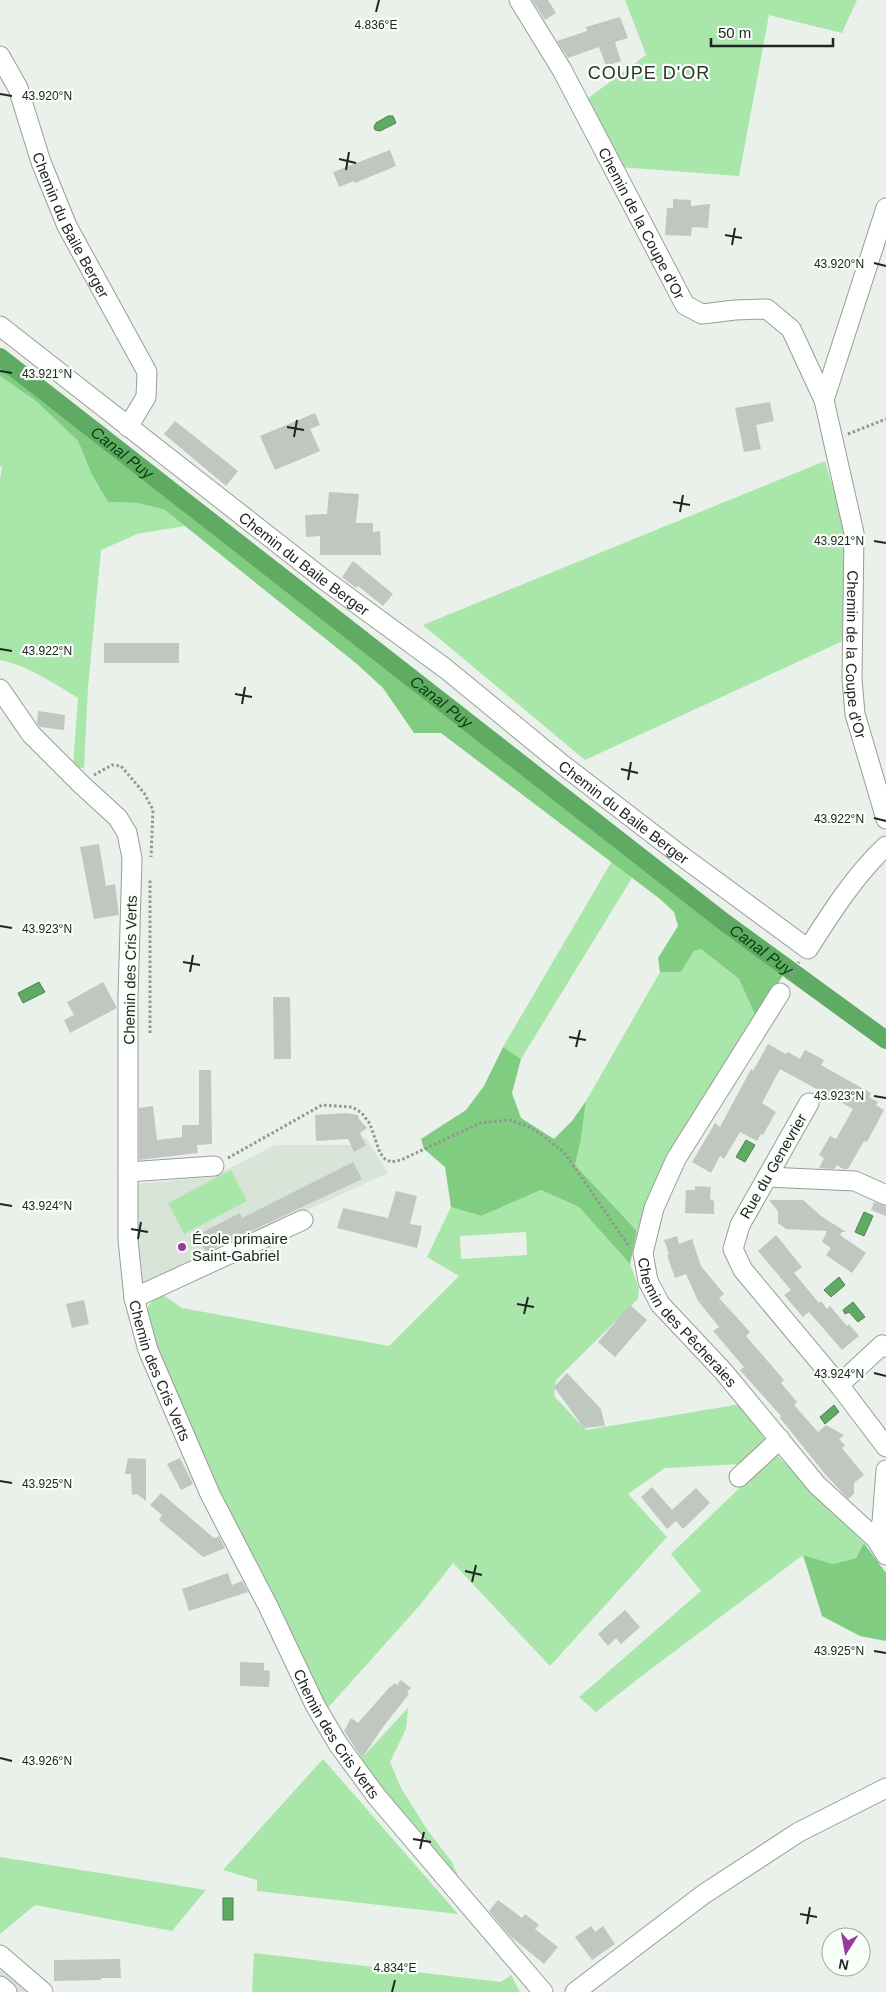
<svg xmlns="http://www.w3.org/2000/svg" width="886" height="1992" font-family="Arial,sans-serif">
<style>
.built{fill:#d8e4d8}
.green{fill:#a8e6a9;fill-rule:evenodd}
.forest{fill:#80cd82}
.water{fill:#5fab63;stroke:#4d8350}
.lines{fill:none;stroke-linecap:round;stroke-linejoin:round}
.canal{stroke:#5fab63;stroke-width:18}
.building{fill:#c0c6c0}
.minor-casing{stroke:#979d97;stroke-width:21}
.path{stroke:#919691;stroke-width:3;stroke-dasharray:2.5 2.5;stroke-linecap:butt}
.minor{stroke:#fff;stroke-width:19}
.ticks{fill:none;stroke:#232523;stroke-width:2}
.poi-dot{fill:#9938a0;stroke:#f8fef8;stroke-width:2}
.labels{text-anchor:middle;dominant-baseline:central;stroke-width:4.5;stroke-linejoin:round;paint-order:stroke}
.street-label{font-size:15px;fill:#232523;stroke:#f8fef8}
.poi-label{font-size:15px;fill:#232523;stroke:#f8fef8;text-anchor:start}
.water-label{font-size:16px;font-style:italic;fill:#074010;stroke:#f8fef8}
.quarter-label{font-size:18px;letter-spacing:1px;fill:#2d322d;stroke:#f8fef8}
.ticks-label{font-size:12px;text-anchor:middle;fill:#232523;stroke:#f8fef8;stroke-width:4.5;stroke-linejoin:round;paint-order:stroke}
</style>
<rect width="100%" height="100%" fill="#eaf1ea"/>
<g class="built">
<polygon points="366,1138 388,1173 141,1286 135,1184 212,1177 275,1145 350,1145"/>
<polygon points="0,1966 32,1992 0,1992"/>
</g>
<g class="green">
<polygon points="625,0 857,0 842,33 769,15 739,176 620,167 587,99 646,55"/>
<path d="M0 376 36 401 78 441 92 475 108 502 138 503 165 510 185 526 137 534 101 550 88 687 84 768 73 767 78 698C53 683 29 666 0 660V479L2 467 0 466Z"/>
<polygon points="825,461 846,532 843,641 585,760 423,625"/>
<polygon points="612,861 632,878 521,1059 503,1047"/>
<polygon points="701,949 739,979 756,1017 673,1148 652,1188 637,1231 575,1165 581,1139 586,1101 660,972 681,972 694,951"/>
<polygon points="231,1170 247,1201 184,1234 168,1203"/>
<path d="M541 1190 579 1207 630 1264 639 1288 638 1299 556 1380 554 1396 586 1430 741 1404 765 1440 740 1464 665 1468 628 1494 667 1537 550 1666 453 1563 420 1605 326 1710 230 1526 145 1330 148 1306 160 1293 182 1308 389 1346 459 1276 427 1257 451 1207 481 1216ZM526 1232 527 1255 461 1259 460 1236Z"/>
<polygon points="777,1455 864,1543 856,1558 833,1564 803,1555 639,1678 596,1712 579,1697 701,1591 671,1554 752,1476"/>
<polygon points="408,1708 406,1729 390,1762 401,1788 428,1831 452,1862 466,1895 358,1762"/>
<polygon points="323,1759 458,1914 257,1891 257,1880 223,1870"/>
<polygon points="0,1857 206,1890 172,1931 35,1905 0,1934"/>
<polygon points="254,1953 501,1982 511,1975 520,1992 252,1992"/>
</g>
<g class="forest">
<polygon points="0,361 784,974 756,1017 739,979 701,949 694,951 681,972 660,972 658,958 678,926 674,912 660,899 441,733 414,733 383,688 357,664 165,510 138,503 108,502 92,475 78,441 36,401 0,376"/>
<polygon points="503,1047 521,1059 512,1093 521,1118 554,1139 572,1121 586,1101 581,1139 575,1165 637,1231 630,1264 579,1207 541,1190 481,1216 451,1207 445,1167 424,1149 421,1139 466,1110 484,1086"/>
<polygon points="864,1543 886,1573 886,1641 860,1636 822,1616 803,1555 833,1564 856,1558"/>
</g>
<g class="water">
<polygon points="388,116 393,116 396,123 380,131 375,130 374,127 376,123"/>
<polygon points="39,982 45,992 23,1003 18,993"/>
<polygon points="746,1140 755,1145 745,1162 736,1157"/>
<polygon points="864,1212 873,1216 864,1236 855,1232"/>
<polygon points="839,1277 845,1285 831,1297 824,1290"/>
<polygon points="853,1302 865,1317 858,1322 849,1312 845,1314 843,1310"/>
<polygon points="834,1405 839,1412 825,1424 820,1417"/>
<rect x="223" y="1898" width="10" height="22"/>
</g>
<g class="lines">
<path class="canal" id="s1" d="M0 357 724 922 886 1040"/>
</g>
<g class="building">
<polygon points="532,0 548,0 556,13 545,20"/>
<polygon points="620,17 628,38 615,42 621,61 606,66 599,47 568,58 557,41 587,31 586,27"/>
<polygon points="390,150 396,166 355,183 354,181 339,187 333,172"/>
<polygon points="673,199 691,200 691,206 710,204 708,228 692,227 691,236 665,235 667,208 673,208"/>
<polygon points="770,402 774,421 756,425 761,449 744,452 735,408"/>
<polygon points="315,413 320,425 310,429 320,451 275,470 260,436"/>
<polygon points="175,421 238,471 226,486 164,434"/>
<polygon points="329,492 359,494 356,523 373,523 373,532 380,531 381,555 320,555 320,536 306,537 305,515 327,514"/>
<polygon points="353,561 393,594 383,606 358,586 356,588 342,577"/>
<rect x="104" y="643" width="75" height="20"/>
<polygon points="38,711 65,715 64,730 40,727 37,723"/>
<polygon points="99,844 106,886 115,884 119,915 94,919 80,847"/>
<polygon points="103,982 117,1008 70,1033 64,1020 74,1015 67,1002"/>
<polygon points="273,997 290,997 291,1059 274,1059"/>
<polygon points="768,1044 786,1054 788,1052 800,1059 805,1050 824,1060 821,1065 871,1093 869,1097 878,1102 876,1105 884,1110 867,1142 864,1141 848,1169 843,1169 837,1165 834,1169 819,1168 824,1158 819,1155 830,1136 836,1139 853,1109 780,1069 762,1103 776,1112 763,1135 761,1134 757,1141 740,1132 724,1159 720,1156 711,1173 692,1162 715,1123 720,1127 751,1069 753,1071"/>
<polygon points="199,1070 211,1070 212,1144 197,1145 198,1153 139,1160 139,1108 153,1106 157,1140 182,1137 182,1125 199,1125"/>
<polygon points="346,1113 358,1115 359,1119 367,1128 360,1133 366,1145 354,1152 348,1139 316,1141 315,1115"/>
<polygon points="353,1162 362,1179 206,1252 197,1235 240,1213 242,1218"/>
<polygon points="695,1186 711,1187 710,1199 714,1201 714,1214 685,1213 686,1190 695,1190"/>
<polygon points="396,1191 417,1196 410,1224 422,1226 417,1248 337,1228 343,1208 388,1218"/>
<polygon points="769,1200 803,1200 821,1216 846,1232 842,1232 840,1235 866,1253 852,1273 826,1255 831,1248 822,1242 827,1231 786,1229 778,1223 778,1211"/>
<polygon points="874,1202 886,1206 886,1216 871,1210"/>
<polygon points="776,1235 802,1267 794,1273 819,1303 821,1301 827,1309 830,1306 847,1326 849,1324 859,1336 842,1350 809,1312 803,1317 784,1295 791,1290 758,1251"/>
<polygon points="677,1236 679,1244 692,1239 701,1266 724,1294 719,1298 750,1332 746,1336 784,1380 781,1383 797,1402 794,1405 818,1432 826,1425 844,1435 839,1439 845,1445 842,1448 864,1475 854,1483 854,1494 848,1499 825,1474 780,1418 781,1416 740,1370 744,1367 713,1331 719,1327 698,1301 686,1274 675,1278 667,1255 669,1254 664,1240"/>
<polygon points="84,1300 89,1324 72,1328 66,1304"/>
<polygon points="630,1305 647,1320 615,1357 598,1342"/>
<polygon points="567,1373 601,1409 605,1426 584,1428 554,1387"/>
<polygon points="128,1458 146,1459 146,1501 137,1494 132,1495 131,1474 125,1474"/>
<polygon points="180,1458 193,1484 181,1490 167,1464"/>
<polygon points="652,1487 672,1510 696,1488 710,1503 683,1529 676,1521 667,1529 641,1497"/>
<polygon points="161,1493 214,1538 219,1536 225,1548 203,1557 159,1520 162,1515 150,1505"/>
<polygon points="228,1573 232,1585 242,1581 248,1592 189,1611 182,1589"/>
<polygon points="625,1610 640,1627 621,1644 616,1638 608,1646 598,1634"/>
<polygon points="240,1662 264,1663 264,1670 270,1671 269,1687 240,1686"/>
<polygon points="401,1680 411,1688 407,1692 409,1694 383,1727 362,1758 344,1731 351,1718 358,1723 388,1689 395,1683 397,1685"/>
<polygon points="498,1900 522,1918 525,1914 539,1925 535,1929 558,1947 544,1964 510,1936 489,1911"/>
<polygon points="591,1926 595,1932 603,1926 615,1944 592,1960 575,1937"/>
<polygon points="120,1959 121,1978 101,1978 101,1980 54,1981 54,1960"/>
</g>
<g class="lines">
<g class="minor-casing">
<g id="minor">
<path id="s2" d="M519 0 562 70 685 305 702 314 735 310 767 309 791 329 824 400"/>
<path id="s3" d="M0 56 18 88 41 162 67 226 147 372 146 397 128 427"/>
<path id="s4" d="M886 208 824 400 854 533 852 679 855 714 886 819"/>
<path id="s5" d="M0 326 322 578 446 669 563 765 679 854 808 949C831 913 855 875 886 846"/>
<path id="s6" d="M0 689 31 734 82 785 118 818 127 833 132 858 128 997V1240L134 1298 148 1350 210 1494 268 1606 315 1705 338 1744 377 1797 543 1992"/>
<path id="s7" d="M780 993 676 1159 654 1208 643 1253 648 1281 660 1304 723 1371 817 1485 876 1539 886 1555"/>
<polyline points="809,1103 740,1225 733,1249 743,1270 839,1385 886,1447"/>
<polyline points="128,1172 214,1166"/>
<polyline points="767,1177 855,1181 886,1195"/>
<polyline points="134,1298 303,1220"/>
<polyline points="839,1385 882,1345 886,1347"/>
<polyline points="739,1477 780,1439"/>
<polyline points="876,1539 882,1522 886,1470"/>
<polyline points="0,1955 43,1992"/>
<polyline points="0,1986 7,1992"/>
<polyline points="575,1992 704,1894 799,1832 886,1788"/>
</g>
</g>
<g class="path">
<polyline points="848,434 886,419"/>
<polyline points="94,775 112,765 121,766 144,793 153,810 151,857"/>
<polyline points="788,980 799,962"/>
<polyline points="150,1033 150,880"/>
<polyline points="228,1158 322,1105 352,1107 362,1113 370,1124 380,1153 385,1159 391,1162 401,1160 480,1123 510,1120 532,1128 564,1152 628,1245"/>
</g>
<use href="#minor" class="minor"/>
</g>
<path class="ticks" d="M376 12 379 0M0 94 12 96M339 159 356 163M346 170 349 152M725 235 742 238M732 245 735 228M874 263 886 266M0 371 12 373M287 427 304 430M294 437 297 420M673 502 690 505M680 512 683 495M874 541 886 543M0 649 12 651M235 694 252 697M242 704 245 687M621 769 638 773M628 780 631 762M874 818 886 821M0 926 12 928M183 962 200 965M190 972 193 955M569 1037 586 1040M576 1047 580 1030M874 1096 886 1098M0 1204 12 1206M131 1229 148 1232M138 1239 141 1222M517 1304 534 1307M524 1314 528 1297M874 1373 886 1376M0 1481 12 1483M465 1571 482 1575M472 1582 476 1565M874 1651 886 1653M0 1758 12 1761M413 1839 431 1842M420 1849 424 1832M800 1914 817 1917M807 1924 810 1907M392 1992 395 1980"/>
<circle class="poi-dot" cx="182" cy="1247" r="5"/>
<g class="labels">
<g class="street-label">
<text stroke="none"><textPath href="#s2" startOffset="255">Chemin de la Coupe d'Or</textPath></text>
<text stroke="none"><textPath href="#s3" startOffset="184">Chemin du Baile Berger</textPath></text>
<text stroke="none"><textPath href="#s5" startOffset="386">Chemin du Baile Berger</textPath></text>
<text stroke="none"><textPath href="#s4" startOffset="460">Chemin de la Coupe d'Or</textPath></text>
<text stroke="none"><textPath href="#s5" startOffset="791">Chemin du Baile Berger</textPath></text>
<text transform="translate(130 970) rotate(-89)">Chemin des Cris Verts</text>
<text transform="translate(773 1166) rotate(-60)">Rue du Genevrier</text>
<text stroke="none"><textPath href="#s7" startOffset="380">Chemin des Pêcheraies</textPath></text>
<text stroke="none"><textPath href="#s6" startOffset="736">Chemin des Cris Verts</textPath></text>
<text stroke="none"><textPath href="#s6" startOffset="1141">Chemin des Cris Verts</textPath></text>
</g>
<g class="poi-label">
<text x="192" y="1238">École primaire<tspan x="192" dy="17">Saint-Gabriel</tspan></text>
</g>
<g class="water-label">
<text stroke="none"><textPath href="#s1" startOffset="155">Canal Puy</textPath></text>
<text stroke="none"><textPath href="#s1" startOffset="560">Canal Puy</textPath></text>
<text stroke="none"><textPath href="#s1" startOffset="965">Canal Puy</textPath></text>
</g>
<g class="quarter-label">
<text x="649" y="73">COUPE D'OR</text>
</g>
</g>
<g class="ticks-label">
<text x="376" y="29">4.836°E</text>
<text x="47" y="100">43.920°N</text>
<text x="839" y="268">43.920°N</text>
<text x="47" y="378">43.921°N</text>
<text x="839" y="545">43.921°N</text>
<text x="47" y="655">43.922°N</text>
<text x="839" y="823">43.922°N</text>
<text x="47" y="933">43.923°N</text>
<text x="839" y="1100">43.923°N</text>
<text x="47" y="1210">43.924°N</text>
<text x="839" y="1378">43.924°N</text>
<text x="47" y="1488">43.925°N</text>
<text x="839" y="1655">43.925°N</text>
<text x="47" y="1765">43.926°N</text>
<text x="395" y="1972">4.834°E</text>
</g>
<g transform="translate(846 1952) rotate(191)"><circle r="24" fill="#f8fef8" stroke="#a3a7a3"/>
<path d="M0-4L9 19L0 12L-9 19Z" fill="#9938a0"/>
<text y="-8" font-size="14" font-weight="bold" text-anchor="middle" fill="#232523">N</text>
</g>
<path d="M711 38v8h122v-8" fill="none" stroke="#232523" stroke-width="2.5"/>
<text x="718" y="38" font-size="15" fill="#232523" stroke="#f8fef8" stroke-width="4" paint-order="stroke">50 m</text>
</svg>
